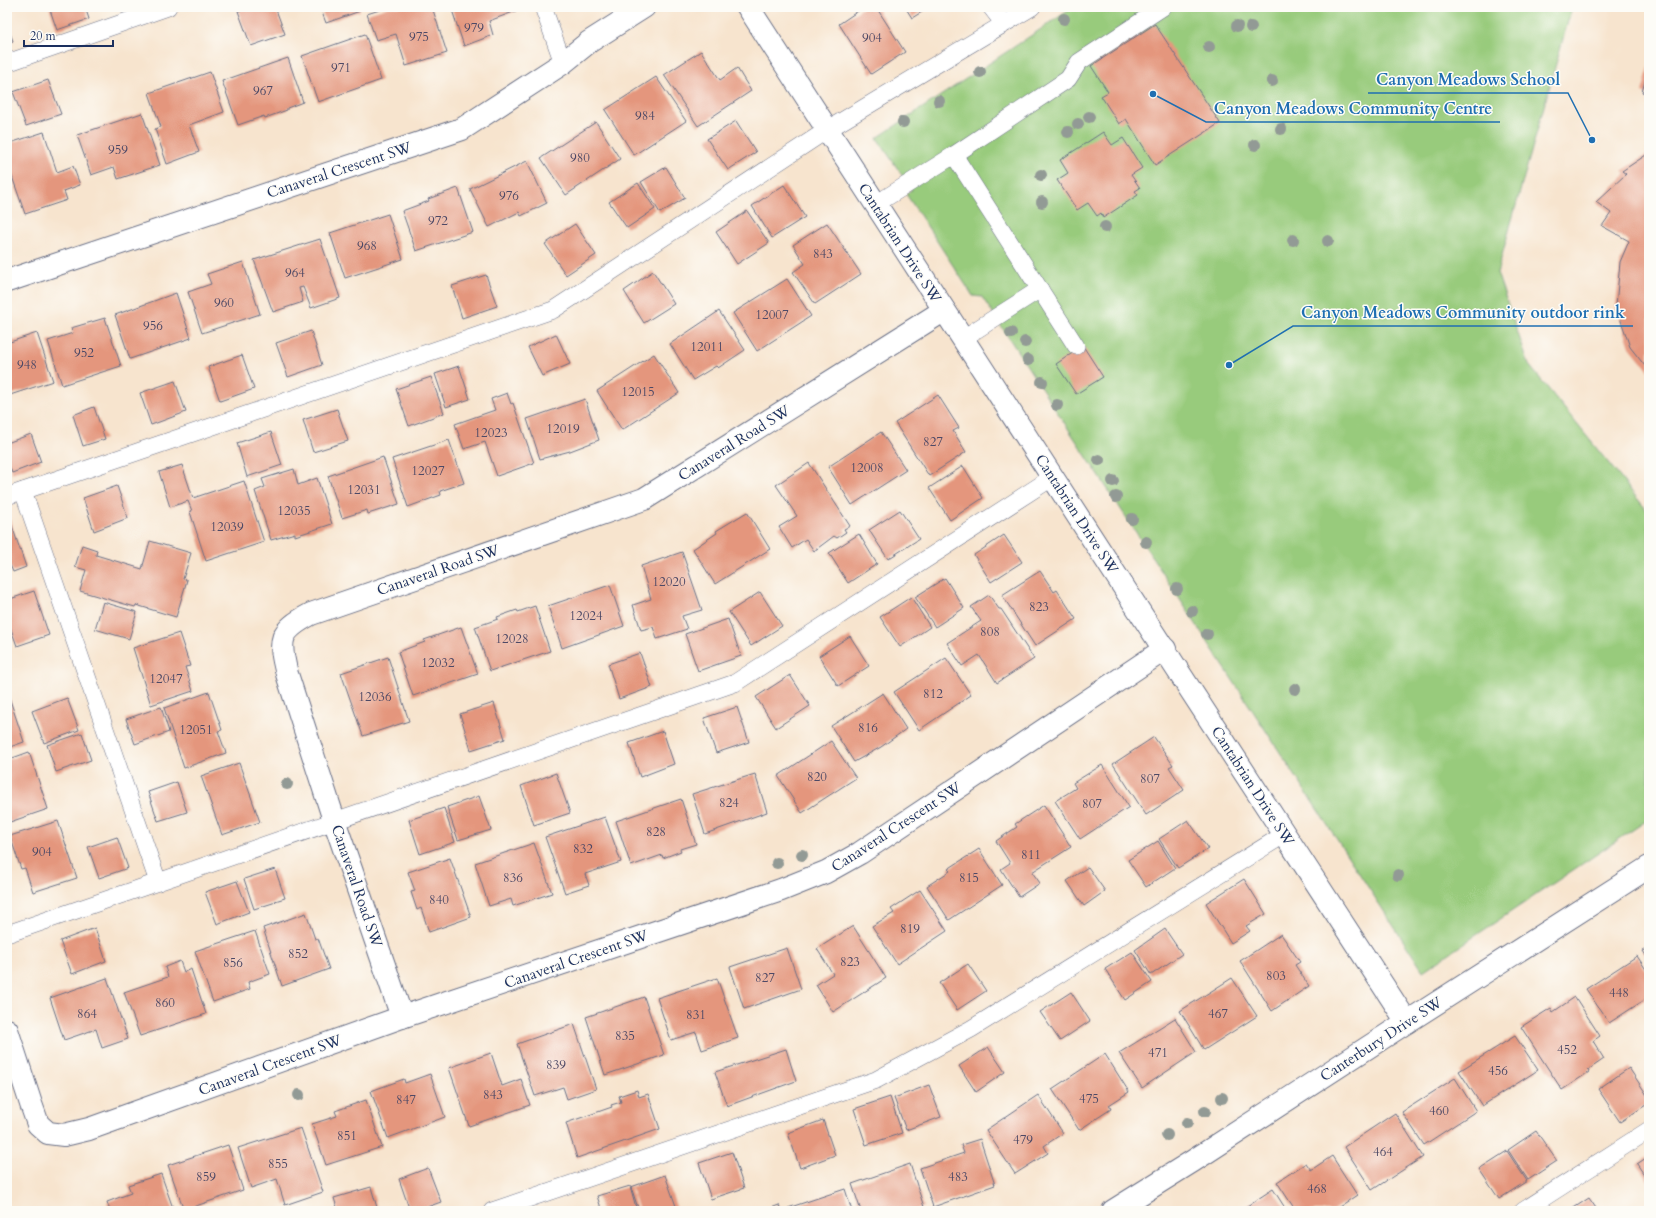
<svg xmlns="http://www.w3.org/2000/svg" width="1656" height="1218" font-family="Cardo,serif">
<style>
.green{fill:#98cb7b;stroke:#5a7d6c}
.building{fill:#e4967d}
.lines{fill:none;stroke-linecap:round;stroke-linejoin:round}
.lane-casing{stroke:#686e85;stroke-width:18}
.street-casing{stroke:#686e85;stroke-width:24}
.lane{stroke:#fff;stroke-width:17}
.street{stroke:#fff;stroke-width:22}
.tree{fill:#929a95}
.labels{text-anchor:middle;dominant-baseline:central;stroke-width:3;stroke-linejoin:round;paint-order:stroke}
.number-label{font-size:13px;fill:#4d4966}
.street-label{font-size:15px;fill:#1b2f5e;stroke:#fdfcf7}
.leader{fill:none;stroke:#1f6fb2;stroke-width:1.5}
.callout-dot{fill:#1f6fb2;stroke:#fdfcf7;stroke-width:1.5}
.callout-label{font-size:16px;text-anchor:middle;font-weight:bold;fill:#1f6fb2;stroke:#fdfcf7;stroke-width:3;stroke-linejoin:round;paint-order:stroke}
</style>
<rect width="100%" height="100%" fill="#fdfcf7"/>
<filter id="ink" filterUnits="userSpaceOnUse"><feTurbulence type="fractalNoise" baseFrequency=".025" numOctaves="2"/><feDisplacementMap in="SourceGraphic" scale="8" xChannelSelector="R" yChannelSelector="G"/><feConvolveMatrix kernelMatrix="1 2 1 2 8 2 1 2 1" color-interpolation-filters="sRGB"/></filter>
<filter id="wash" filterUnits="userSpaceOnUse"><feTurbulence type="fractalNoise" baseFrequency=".012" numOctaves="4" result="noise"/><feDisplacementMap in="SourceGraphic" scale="16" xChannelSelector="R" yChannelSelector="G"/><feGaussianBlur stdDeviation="0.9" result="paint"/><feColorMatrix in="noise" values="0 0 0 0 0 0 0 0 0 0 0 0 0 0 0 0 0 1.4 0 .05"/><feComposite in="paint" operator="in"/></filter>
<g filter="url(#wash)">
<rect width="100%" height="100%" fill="#f7e4ce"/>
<polygon class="green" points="1074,7 1572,7 1497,273 1529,365 1649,513 1649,819 1423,971 982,297 973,296 906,194 912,190 877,138"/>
<g id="blocks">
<g class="building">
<polygon points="49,7 85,7 89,19 57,30"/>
<polygon points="251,7 275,7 285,34 251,46 238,11"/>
<polygon points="320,7 359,7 360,11 326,23"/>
<polygon points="389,7 432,7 447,53 406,66 396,34 376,40 367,14"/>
<polygon points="451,7 514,7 516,11 489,21 493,35 464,46"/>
<polygon points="864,7 876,7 905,52 871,74 839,24"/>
<polygon points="905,7 930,7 912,18"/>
<polygon points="1155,24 1220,123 1155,165 1126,119 1119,124 1101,96 1108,92 1091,66"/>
<polygon points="7,25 13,41 7,44"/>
<polygon points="365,34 381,80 318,102 302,56"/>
<polygon points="701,51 720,80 737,68 751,91 698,126 664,75"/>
<polygon points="288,58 303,102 287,108 287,110 265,118 264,116 238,125 222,81"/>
<polygon points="1649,67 1649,95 1642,92"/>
<polygon points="210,72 224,112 189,125 199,152 167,164 155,129 161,127 149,93"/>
<polygon points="656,77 686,121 634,155 605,110"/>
<polygon points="48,80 61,114 26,126 13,92"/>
<polygon points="142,113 160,165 118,179 114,167 91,175 77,135"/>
<polygon points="736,121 756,152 728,170 707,139"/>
<polygon points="596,122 620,159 566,195 541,158"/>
<polygon points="44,132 57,172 73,166 80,185 64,191 67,200 25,214 7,162 7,144"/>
<polygon points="1103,132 1112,145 1123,138 1142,168 1131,175 1140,188 1135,191 1138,195 1103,218 1101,213 1097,216 1088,203 1077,210 1057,180 1068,173 1060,160"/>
<polygon points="1649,153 1649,371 1630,347 1616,306 1620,262 1629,241 1602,226 1611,213 1596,202 1626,174 1622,171"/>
<polygon points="527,161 547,203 521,216 519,212 489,227 470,189"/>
<polygon points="666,167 685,198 660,213 641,182"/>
<polygon points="638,183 655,209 627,228 609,202"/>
<polygon points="784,185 805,217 772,238 752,206"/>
<polygon points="458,188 473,232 416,251 402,211 429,201 428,199"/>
<polygon points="747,211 769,243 737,264 716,232"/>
<polygon points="388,214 403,259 345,278 330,233"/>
<polygon points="827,223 861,274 815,304 793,272 805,264 793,245"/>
<polygon points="575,224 596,255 566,275 545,244"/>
<polygon points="320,239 340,298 311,308 303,287 299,288 303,302 273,312 254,260"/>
<polygon points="243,262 260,314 202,333 188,292 211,284 207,274"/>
<polygon points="653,271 674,304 644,323 624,291"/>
<polygon points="486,275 497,306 462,318 452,286"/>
<polygon points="787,279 811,316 757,351 733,313"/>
<polygon points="176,293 191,338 130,359 115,315"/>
<polygon points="719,311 745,350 718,368 716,366 693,380 670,344"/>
<polygon points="105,318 121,366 62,385 48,341 73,333 71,328"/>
<polygon points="311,331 322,365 288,377 276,343"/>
<polygon points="37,333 53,381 7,396 7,343"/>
<polygon points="556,334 570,364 542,376 528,347"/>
<polygon points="1083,346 1103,377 1076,394 1056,364"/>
<polygon points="654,354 679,393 622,430 597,391"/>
<polygon points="242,355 254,389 220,401 208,367"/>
<polygon points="459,366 470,399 446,407 435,374"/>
<polygon points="431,377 444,413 409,426 396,389"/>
<polygon points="175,381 186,412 151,425 140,393"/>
<polygon points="507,393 511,404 513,403 534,463 497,476 485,442 464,449 455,424 495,410 491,399"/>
<polygon points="938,395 959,428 953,431 966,452 929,476 895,423"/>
<polygon points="585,399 599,440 570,451 540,459 527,419"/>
<polygon points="94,407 105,439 83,446 73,415"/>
<polygon points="337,409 348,441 313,452 303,420"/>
<polygon points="271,432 282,465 247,477 237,443"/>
<polygon points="881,432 906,470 852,505 828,467"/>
<polygon points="31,434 41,462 12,473 7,461 7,443"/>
<polygon points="449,440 464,483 440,491 441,495 408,507 392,459"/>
<polygon points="383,457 399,504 368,514 367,510 342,518 328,476"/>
<polygon points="809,463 850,526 844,529 846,532 837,538 834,536 814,551 806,539 792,548 779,527 797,516 776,485"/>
<polygon points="182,465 193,498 244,481 264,542 206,561 190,512 192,511 188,501 170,507 159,472"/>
<polygon points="963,466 983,498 950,520 929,488"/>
<polygon points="294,469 298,485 317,478 332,524 295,536 295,533 271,540 255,491 265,487 262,479"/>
<polygon points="117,486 128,518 94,531 83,498"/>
<polygon points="900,510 919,539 888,559 869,530"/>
<polygon points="747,512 770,549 715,584 693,549 717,533 716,531"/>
<polygon points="10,520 26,567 13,572 7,558 7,521"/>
<polygon points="859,534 877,564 848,583 829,553"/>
<polygon points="1004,535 1022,562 991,582 974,555"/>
<polygon points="150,541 191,553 183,579 187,580 176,617 136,605 135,607 80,591 86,570 75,567 82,545 97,550 96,555 142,569"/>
<polygon points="682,552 702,610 682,616 687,629 657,639 653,627 641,630 633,605 651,599 641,566"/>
<polygon points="1040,571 1054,592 1057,590 1076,619 1035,646 1002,595"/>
<polygon points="945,578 964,608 935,627 915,597"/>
<polygon points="610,585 624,626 562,648 548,606"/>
<polygon points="34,591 49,635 17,646 7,618 7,600"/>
<polygon points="760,592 782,626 751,646 729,612"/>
<polygon points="989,595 999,609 1001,609 1034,659 997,683 979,655 962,666 947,643 981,621 971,607"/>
<polygon points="911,597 930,627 900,647 880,617"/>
<polygon points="103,602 137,612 129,639 95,629"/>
<polygon points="535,606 550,651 490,671 475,627 498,619 497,617 517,610 518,612"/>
<polygon points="728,619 741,656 698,671 685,634"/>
<polygon points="461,627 478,674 413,696 398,652 425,642 424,640"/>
<polygon points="179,633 190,666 185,667 193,691 151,705 133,648"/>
<polygon points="850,636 869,666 838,686 819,656"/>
<polygon points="640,653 652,687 619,699 608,664"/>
<polygon points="388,657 409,721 363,736 341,673"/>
<polygon points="946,658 971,695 919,730 894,692"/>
<polygon points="790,675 810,706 776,728 756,697"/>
<polygon points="7,691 24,742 7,748"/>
<polygon points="209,692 222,730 218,731 226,753 184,768 164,708"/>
<polygon points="883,693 906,729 881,747 854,762 831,726"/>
<polygon points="67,698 79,730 44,743 32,711"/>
<polygon points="494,703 505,739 471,750 460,714"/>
<polygon points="161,707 169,732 135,744 126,719"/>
<polygon points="737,707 749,742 716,753 704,718"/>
<polygon points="663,731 674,764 640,777 629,743"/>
<polygon points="82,733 91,760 56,772 47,745"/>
<polygon points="1154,737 1173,765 1169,767 1184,790 1146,815 1113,764"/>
<polygon points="831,741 856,778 802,813 778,776"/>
<polygon points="29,752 48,809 7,823 7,760"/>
<polygon points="239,763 260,822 222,835 201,776"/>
<polygon points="1102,765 1129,807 1080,839 1055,801 1076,788 1073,783"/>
<polygon points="556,773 570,813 534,825 521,786"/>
<polygon points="755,774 767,812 705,834 692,794"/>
<polygon points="177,782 187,812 158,821 148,792"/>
<polygon points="479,796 491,830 458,840 447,807"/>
<polygon points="681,799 696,844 680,849 681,851 663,858 662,855 631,866 616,821"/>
<polygon points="1044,805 1071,847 1032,872 1040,883 1019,897 1001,869 1010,863 996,841 1017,827 1015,824"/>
<polygon points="444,808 455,842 420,854 409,820"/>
<polygon points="605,817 621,862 585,874 589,885 565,893 545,837"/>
<polygon points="1188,820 1208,849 1178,868 1159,839"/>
<polygon points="58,821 77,878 33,892 25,868 21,869 10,836"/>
<polygon points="117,837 128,868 99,878 88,847"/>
<polygon points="1158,841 1175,868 1146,887 1128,860"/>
<polygon points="534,843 552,893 513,906 511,899 489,906 475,863"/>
<polygon points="979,849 1002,885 949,920 927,886 950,871 948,869"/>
<polygon points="450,858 471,917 429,932 421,908 417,910 411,892 415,891 408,872"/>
<polygon points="1088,867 1105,891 1084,906 1067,881"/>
<polygon points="275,869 285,898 275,901 276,902 254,909 244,879"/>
<polygon points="1244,879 1266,914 1246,926 1250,931 1231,943 1206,903"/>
<polygon points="237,881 249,912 217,924 205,892"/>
<polygon points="920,890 947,931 897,964 872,926 894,913 891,909"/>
<polygon points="306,913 315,939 318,938 329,969 282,986 263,928"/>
<polygon points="853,926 886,978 833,1012 816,985 833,974 817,949"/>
<polygon points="95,928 106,961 72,974 60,941"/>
<polygon points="1165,929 1182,954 1151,975 1135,950"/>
<polygon points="255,931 270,974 248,982 250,989 213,1002 195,951"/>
<polygon points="1281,934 1300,962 1295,965 1309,986 1272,1011 1240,961"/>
<polygon points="787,948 801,989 744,1009 730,967"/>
<polygon points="1649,948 1649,960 1643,951"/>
<polygon points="1132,952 1152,982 1125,1000 1105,969"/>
<polygon points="1637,956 1649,974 1649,997 1609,1023 1586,989"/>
<polygon points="180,961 184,972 191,969 206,1014 140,1036 124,992 168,977 165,967"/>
<polygon points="968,964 986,991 957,1010 939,983"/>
<polygon points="107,978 128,1039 102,1048 96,1029 64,1040 50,998"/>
<polygon points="717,978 738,1038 702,1050 696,1032 671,1040 657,998"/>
<polygon points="1232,978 1257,1016 1204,1050 1180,1011"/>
<polygon points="1071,992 1090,1021 1060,1041 1040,1012"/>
<polygon points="644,997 664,1055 605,1075 586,1017"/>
<polygon points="1575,997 1600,1036 1593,1041 1604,1059 1588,1070 1589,1072 1562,1090 1521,1027 1551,1008 1553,1012"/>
<polygon points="1175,1018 1196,1052 1142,1088 1119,1053"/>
<polygon points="574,1024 596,1089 567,1099 563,1087 535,1096 517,1044"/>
<polygon points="1515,1036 1538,1070 1482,1106 1459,1071"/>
<polygon points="988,1047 1005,1072 976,1092 959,1066"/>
<polygon points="786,1049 796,1081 727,1106 715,1072"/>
<polygon points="491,1053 502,1086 521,1079 530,1105 469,1126 449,1068"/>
<polygon points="1105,1054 1129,1092 1109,1105 1111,1109 1079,1130 1052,1089"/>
<polygon points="1629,1068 1649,1098 1649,1103 1620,1122 1598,1089"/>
<polygon points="430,1074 445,1117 388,1138 371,1091 404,1079 405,1083"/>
<polygon points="1455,1078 1476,1111 1424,1145 1402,1112"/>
<polygon points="929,1085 941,1117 906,1130 894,1098"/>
<polygon points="637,1090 639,1097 648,1094 660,1129 577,1158 566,1123 612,1107 611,1105 621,1102 619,1096"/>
<polygon points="1038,1095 1063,1133 1044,1146 1048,1153 1015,1174 986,1130"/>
<polygon points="890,1097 902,1133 866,1145 854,1109"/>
<polygon points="366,1100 382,1147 326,1165 312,1124 337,1116 335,1111"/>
<polygon points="1395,1113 1423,1157 1372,1190 1344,1147"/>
<polygon points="823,1120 835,1155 800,1168 788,1133"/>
<polygon points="301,1128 323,1192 285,1205 277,1179 251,1188 238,1148"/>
<polygon points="1536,1131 1557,1161 1528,1180 1508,1150"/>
<polygon points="980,1139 995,1185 933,1207 920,1168 964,1153 961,1145"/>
<polygon points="228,1145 243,1190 184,1210 168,1165"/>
<polygon points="1507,1151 1527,1181 1499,1199 1479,1169"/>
<polygon points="732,1152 744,1188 711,1199 699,1163"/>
<polygon points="1332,1156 1357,1195 1333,1211 1296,1211 1277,1182 1306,1163 1311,1170"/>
<polygon points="1649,1156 1649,1182 1637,1164"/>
<polygon points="910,1164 924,1207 911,1211 861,1211 852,1184"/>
<polygon points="428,1168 441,1202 416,1211 410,1211 399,1179"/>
<polygon points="161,1174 174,1211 110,1211 107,1202 131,1193 128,1185"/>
<polygon points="665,1175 677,1209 670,1211 639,1211 631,1187"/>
<polygon points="630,1186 637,1211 602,1211 597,1196"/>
<polygon points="371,1187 378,1211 338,1211 334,1198"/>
<polygon points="845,1189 852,1211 789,1211 788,1208"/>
<polygon points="1273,1189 1287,1211 1246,1211 1244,1208"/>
<polygon points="1589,1198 1598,1211 1569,1211"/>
<polygon points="779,1205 781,1211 763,1211"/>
<polygon points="564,1208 565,1211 555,1211"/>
</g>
</g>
</g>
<g filter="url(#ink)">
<use href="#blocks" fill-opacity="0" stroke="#686e85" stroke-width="1"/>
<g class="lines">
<g class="lane-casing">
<g id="lane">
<polyline points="543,7 563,63"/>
<polyline points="991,7 1004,24"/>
<polyline points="7,63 168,7"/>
<polyline points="954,155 1076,346"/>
<polyline points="876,204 954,155 1068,79 1079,62 1163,7"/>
<polyline points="962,339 1040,289"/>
<polyline points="23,491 553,310 827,130 1032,7"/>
<polyline points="7,496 23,491 158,882 7,934"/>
<polyline points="158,882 735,683 1053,477"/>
<polyline points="492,1211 876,1080 971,1029 1285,834"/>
<polyline points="1523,1211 1649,1130"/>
</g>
</g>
<g class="street-casing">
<g id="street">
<path d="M748 7C965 346 1187 684 1407 1022"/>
<polyline points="7,281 462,129 563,63 589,42 644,7"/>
<path d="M402 1017 334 820 287 674C278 639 279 631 311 614L644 499 943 311"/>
<polyline points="7,1030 31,1104 38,1124 48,1133 64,1135 89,1129 402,1017 781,890 826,872 860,853 1165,649"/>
<polyline points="1113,1211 1193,1161 1407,1022 1649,867"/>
</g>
</g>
<use href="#lane" class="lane"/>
<use href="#street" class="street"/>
</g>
<g class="tree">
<circle cx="1064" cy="19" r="6"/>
<circle cx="1237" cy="26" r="6"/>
<circle cx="1251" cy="27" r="6"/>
<circle cx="1209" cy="47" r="6"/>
<circle cx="980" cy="72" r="6"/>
<circle cx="1272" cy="81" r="6"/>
<circle cx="939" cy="101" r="6"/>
<circle cx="1089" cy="117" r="6"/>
<circle cx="903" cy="122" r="6"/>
<circle cx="1078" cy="124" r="6"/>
<circle cx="1281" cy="129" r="6"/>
<circle cx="1068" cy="132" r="6"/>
<circle cx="1255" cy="145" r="6"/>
<circle cx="1041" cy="175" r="6"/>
<circle cx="1042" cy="202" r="6"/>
<circle cx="1105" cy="227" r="6"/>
<circle cx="1293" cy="240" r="6"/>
<circle cx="1328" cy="241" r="6"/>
<circle cx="1011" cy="333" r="6"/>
<circle cx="1025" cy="342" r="6"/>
<circle cx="1028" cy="360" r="6"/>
<circle cx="1042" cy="382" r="6"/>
<circle cx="1057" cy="405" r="6"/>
<circle cx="1099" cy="460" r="6"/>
<circle cx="1113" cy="481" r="6"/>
<circle cx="1116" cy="497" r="6"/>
<circle cx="1132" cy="519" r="6"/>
<circle cx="1146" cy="542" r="6"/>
<circle cx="1177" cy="589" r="6"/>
<circle cx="1192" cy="611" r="6"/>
<circle cx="1207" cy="634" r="6"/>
<circle cx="1295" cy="689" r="6"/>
<circle cx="287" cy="784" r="6"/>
<circle cx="802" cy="855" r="6"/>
<circle cx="777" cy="863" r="6"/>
<circle cx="1398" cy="875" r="6"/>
<circle cx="299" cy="1095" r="6"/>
<circle cx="1222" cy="1098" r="6"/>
<circle cx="1205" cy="1111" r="6"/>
<circle cx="1187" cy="1123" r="6"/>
<circle cx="1167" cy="1135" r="6"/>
</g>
</g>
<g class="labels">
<g class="number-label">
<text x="474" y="28">979</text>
<text x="419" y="37">975</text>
<text x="872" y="38">904</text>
<text x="341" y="68">971</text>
<text x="263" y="91">967</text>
<text x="645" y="116">984</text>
<text x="118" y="150">959</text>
<text x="580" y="158">980</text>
<text x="509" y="196">976</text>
<text x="438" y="221">972</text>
<text x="367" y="246">968</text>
<text x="823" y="254">843</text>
<text x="295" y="273">964</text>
<text x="224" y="303">960</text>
<text x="772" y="315">12007</text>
<text x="153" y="326">956</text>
<text x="707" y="347">12011</text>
<text x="84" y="353">952</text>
<text x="27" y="365">948</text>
<text x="638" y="392">12015</text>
<text x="563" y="429">12019</text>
<text x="491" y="433">12023</text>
<text x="933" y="442">827</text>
<text x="867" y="468">12008</text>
<text x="428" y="471">12027</text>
<text x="364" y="490">12031</text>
<text x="294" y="511">12035</text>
<text x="227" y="527">12039</text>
<text x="669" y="582">12020</text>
<text x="1039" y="607">823</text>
<text x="586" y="616">12024</text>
<text x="990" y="632">808</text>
<text x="512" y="639">12028</text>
<text x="438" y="663">12032</text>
<text x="166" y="679">12047</text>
<text x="933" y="694">812</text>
<text x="375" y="697">12036</text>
<text x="868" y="728">816</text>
<text x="196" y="730">12051</text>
<text x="817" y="777">820</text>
<text x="1150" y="779">807</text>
<text x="729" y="803">824</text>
<text x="1092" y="804">807</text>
<text x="656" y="832">828</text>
<text x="583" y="849">832</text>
<text x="42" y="852">904</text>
<text x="1031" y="855">811</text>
<text x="513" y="878">836</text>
<text x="969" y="878">815</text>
<text x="439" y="900">840</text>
<text x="910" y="929">819</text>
<text x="298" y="954">852</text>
<text x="850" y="962">823</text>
<text x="233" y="963">856</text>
<text x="1276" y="976">803</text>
<text x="765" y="978">827</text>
<text x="1619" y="993">448</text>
<text x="165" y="1003">860</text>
<text x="87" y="1014">864</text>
<text x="1218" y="1014">467</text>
<text x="696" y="1015">831</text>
<text x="625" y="1036">835</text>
<text x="1567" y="1050">452</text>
<text x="1158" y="1053">471</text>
<text x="556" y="1065">839</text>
<text x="1498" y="1071">456</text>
<text x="493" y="1095">843</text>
<text x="1089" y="1099">475</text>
<text x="406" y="1100">847</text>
<text x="1439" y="1111">460</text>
<text x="347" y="1136">851</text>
<text x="1023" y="1140">479</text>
<text x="1383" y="1152">464</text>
<text x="278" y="1164">855</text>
<text x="206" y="1177">859</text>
<text x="958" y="1177">483</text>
<text x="1317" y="1189">468</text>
</g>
<g class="street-label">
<text transform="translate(339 170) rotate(-18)">Canaveral Crescent SW</text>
<text transform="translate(900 243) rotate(57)">Cantabrian Drive SW</text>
<text transform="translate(734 443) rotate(-32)">Canaveral Road SW</text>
<text transform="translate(1077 514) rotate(57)">Cantabrian Drive SW</text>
<text transform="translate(438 570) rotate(-19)">Canaveral Road SW</text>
<text transform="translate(1253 786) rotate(57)">Cantabrian Drive SW</text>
<text transform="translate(896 827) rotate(-33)">Canaveral Crescent SW</text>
<text transform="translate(357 886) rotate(71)">Canaveral Road SW</text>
<text transform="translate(576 959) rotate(-19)">Canaveral Crescent SW</text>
<text transform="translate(1381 1039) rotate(-33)">Canterbury Drive SW</text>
<text transform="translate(270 1065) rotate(-20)">Canaveral Crescent SW</text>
</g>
</g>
<path class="leader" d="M1592 140L1568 93H1368M1153 94L1206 122H1500M1229 365L1293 326H1633"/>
<g class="callout-dot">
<circle cx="1592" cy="140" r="4"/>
<circle cx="1153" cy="94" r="4"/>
<circle cx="1229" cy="365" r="4"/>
</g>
<g class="callout-label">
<text x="1468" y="85">Canyon Meadows School</text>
<text x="1353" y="114">Canyon Meadows Community Centre</text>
<text x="1463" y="318">Canyon Meadows Community outdoor rink</text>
</g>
<rect width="1656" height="1218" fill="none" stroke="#fdfcf7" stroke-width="24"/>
<path d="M24 40v6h89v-6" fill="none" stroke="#1b2f5e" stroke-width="2"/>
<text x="30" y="40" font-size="12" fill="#1b2f5e" stroke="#fdfcf7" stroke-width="3" paint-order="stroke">20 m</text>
</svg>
